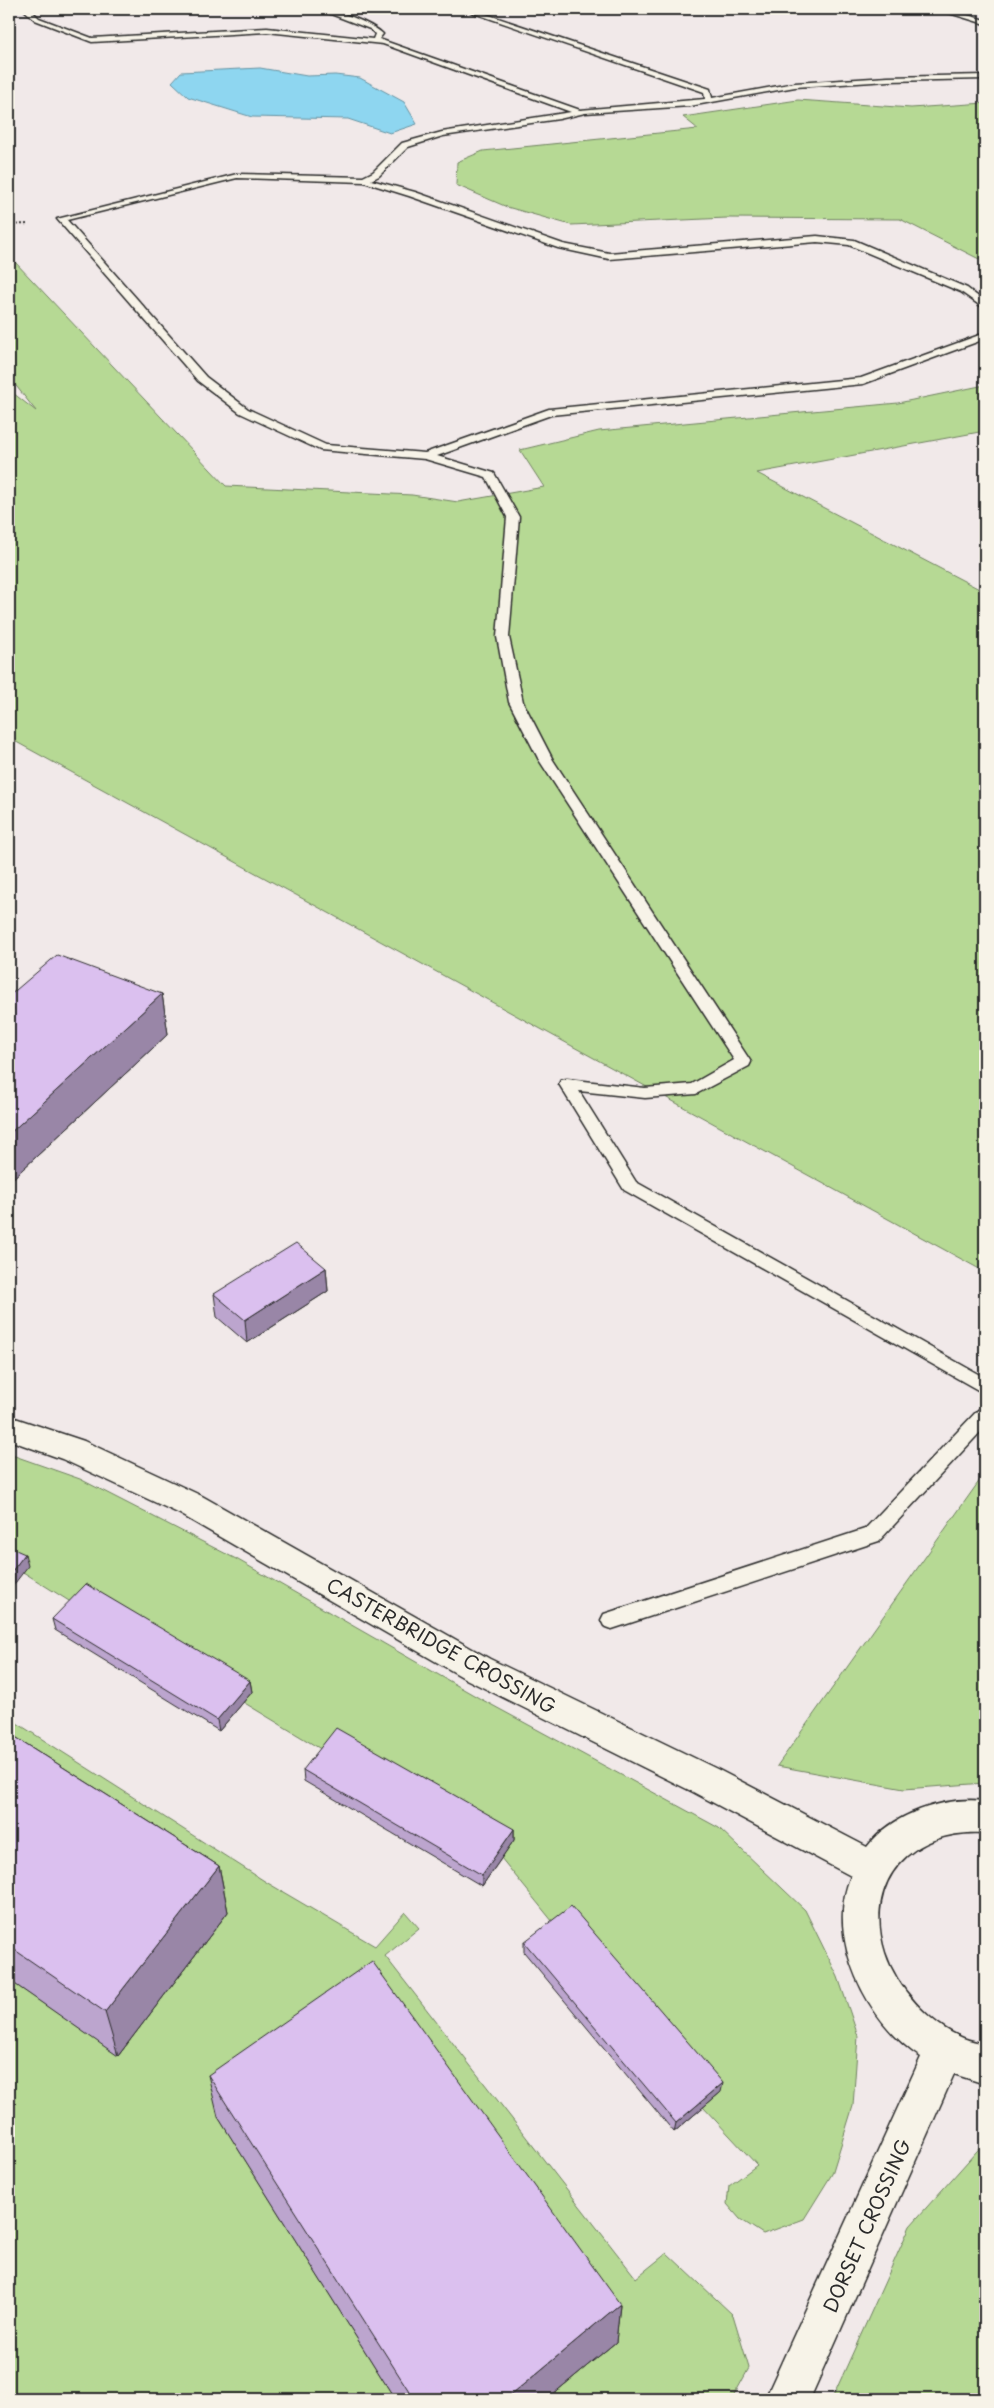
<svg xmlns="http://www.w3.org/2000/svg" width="994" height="2408" font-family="'Playpen Sans',sans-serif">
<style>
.green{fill:#b6d994;stroke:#708260}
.water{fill:#8ed6f0;stroke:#6692a1}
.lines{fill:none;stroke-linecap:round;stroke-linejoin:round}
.lane-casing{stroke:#2b2b2b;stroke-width:3}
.street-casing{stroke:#2b2b2b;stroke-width:3}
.path{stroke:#2b2b2b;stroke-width:2;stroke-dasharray:2 2;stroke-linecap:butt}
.lane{fill:#f7f3e8;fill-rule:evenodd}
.street{fill:#f7f3e8;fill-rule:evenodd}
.wall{fill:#bca5ce;stroke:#2b2b2b}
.shaded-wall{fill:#9986a7;stroke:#2b2b2b}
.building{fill:#dbc0ef;stroke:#2b2b2b}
.labels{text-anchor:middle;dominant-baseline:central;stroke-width:5;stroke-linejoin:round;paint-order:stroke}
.near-street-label{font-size:19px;fill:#2b2b2b;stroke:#f7f3e8}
</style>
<rect width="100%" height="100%" fill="#f1e9e9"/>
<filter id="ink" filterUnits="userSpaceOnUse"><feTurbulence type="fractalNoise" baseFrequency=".02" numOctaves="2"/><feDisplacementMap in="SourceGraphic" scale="10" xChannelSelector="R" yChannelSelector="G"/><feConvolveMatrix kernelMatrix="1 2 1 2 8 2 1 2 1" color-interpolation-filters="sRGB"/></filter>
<g filter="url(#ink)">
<g class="green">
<polygon points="798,100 911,108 985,103 985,262 900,219 727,218 571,225 507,207 456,185 457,162 483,151 698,129 683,117"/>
<polygon points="15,262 226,486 412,495 458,502 544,487 520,450 599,431 898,403 985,385 985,431 757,473 985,592 985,1272 9,738 9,390 36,411 9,377 9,263"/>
<polygon points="9,1454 80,1479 238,1560 479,1698 719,1828 805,1910 838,1977 858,2036 853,2106 832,2174 804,2219 763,2234 740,2219 727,2204 729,2186 757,2165 703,2107 501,1858 243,1702 252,1692 88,1595 77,1606 23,1572 28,1566 9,1557"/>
<polygon points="985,1473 985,1783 904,1789 777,1766"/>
<polygon points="9,1718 266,1882 375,1946 405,1912 419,1928 385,1956 636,2278 667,2253 733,2315 749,2368 732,2399 547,2399 218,2117 395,2399 9,2399 9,1980 118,2055 9,1772"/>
<polygon points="985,2142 985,2399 832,2399 910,2226"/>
</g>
<polygon class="water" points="260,68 307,76 335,75 360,78 404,102 417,124 390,133 348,119 252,117 188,97 172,82 181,72"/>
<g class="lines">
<g class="lane-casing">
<g id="lane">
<path d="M23 9H30L39 18 92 38 267 28 373 39 375 34 370 29 318 9C333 8 372 23 383 34L379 39 580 110 705 99 704 92 462 9H471L710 89 712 98 795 83 888 77 985 75V79L888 81 795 87 690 106 585 113 559 119 443 136 408 147 379 176 371 180 415 192 563 244 609 253 817 236 854 240 967 288 985 302V309L961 292 849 245 817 242 609 259 558 248 409 196 364 182 237 178 67 220 206 377 248 409 326 445 425 453 549 409 861 378 985 333V339L863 384 551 415 437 456 494 473 519 517 509 637 523 702 553 760 751 1062 749 1066 696 1094 645 1098 579 1091 636 1182 985 1378V1394L624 1190 559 1084 561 1080 567 1079 645 1088 692 1084 734 1060 539 760 509 702 497 637 507 517 486 477 425 459 320 450 240 413 198 381 57 219 237 174 363 177 373 172 402 143 442 132 571 112 383 44 267 32 92 42 35 20Z"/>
<polygon points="936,9 946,9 985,20 985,24"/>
<polygon points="985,1408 985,1427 879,1541 612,1629 604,1626 601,1620 604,1614 865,1529 978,1410"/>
</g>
</g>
<g class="street-casing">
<path id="street" d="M9 1416 84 1441 202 1496 490 1659 719 1770 867 1847C892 1814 944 1796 985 1801V1833C912 1828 862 1880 885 1953 896 1987 930 2025 963 2038 970 2041 978 2042 985 2044V2084L954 2074 810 2399H765L921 2057C868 2024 824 1937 851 1876L693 1792 466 1679 180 1514 62 1459 9 1440Z"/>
</g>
<polyline class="path" points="9,225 28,224"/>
<use href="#lane" class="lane"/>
<use href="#street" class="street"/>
</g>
<g class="wall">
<polygon points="162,994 168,1034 9,1182 9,996"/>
<polygon points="326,1268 328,1291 247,1343 217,1317 214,1294"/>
<polygon points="52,1619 250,1681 252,1692 219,1731 55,1630"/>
<polygon points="9,1733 219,1866 228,1912 118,2056 9,1980"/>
<polygon points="303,1770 514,1829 514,1840 482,1886 304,1781"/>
<polygon points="524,1942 721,2092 674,2132 524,1952"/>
<polygon points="208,2075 620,2304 616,2342 547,2399 395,2399 218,2117"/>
</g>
<g class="shaded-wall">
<polygon points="162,994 168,1034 9,1182 9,1134"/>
<polygon points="326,1268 328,1291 247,1343 245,1320"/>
<polygon points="25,1554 28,1566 9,1591 9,1575"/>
<polygon points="250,1681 252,1692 219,1731 217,1720"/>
<polygon points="514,1829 514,1840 482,1886 482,1875"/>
<polygon points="219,1866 228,1912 118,2056 105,2012"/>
<polygon points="723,2083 721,2092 674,2132 676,2123"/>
<polygon points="620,2304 616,2342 547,2399 506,2399"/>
</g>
<g class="building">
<polygon points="57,955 162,994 9,1134 9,1013 14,1009 9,1007 9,996"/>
<polygon points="296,1243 326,1268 245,1320 214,1294"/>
<polygon points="9,1547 25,1554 9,1575"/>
<polygon points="86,1584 250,1681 217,1720 52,1619"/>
<polygon points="336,1728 514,1829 482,1875 303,1770"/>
<polygon points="9,1733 219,1866 105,2012 9,1946"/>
<polygon points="571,1906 723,2083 676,2123 524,1942"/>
<polygon points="372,1961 620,2304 506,2399 414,2399 208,2075"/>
</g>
</g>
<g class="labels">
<g class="near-street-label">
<text transform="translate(442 1645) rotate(29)">CASTERBRIDGE CROSSING</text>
<text transform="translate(866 2225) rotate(-66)">DORSET CROSSING</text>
</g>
</g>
<rect width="994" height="2408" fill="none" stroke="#f7f3e8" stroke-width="30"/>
<rect x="15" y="15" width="964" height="2378" fill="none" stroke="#2b2b2b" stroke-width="2" filter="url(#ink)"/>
</svg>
